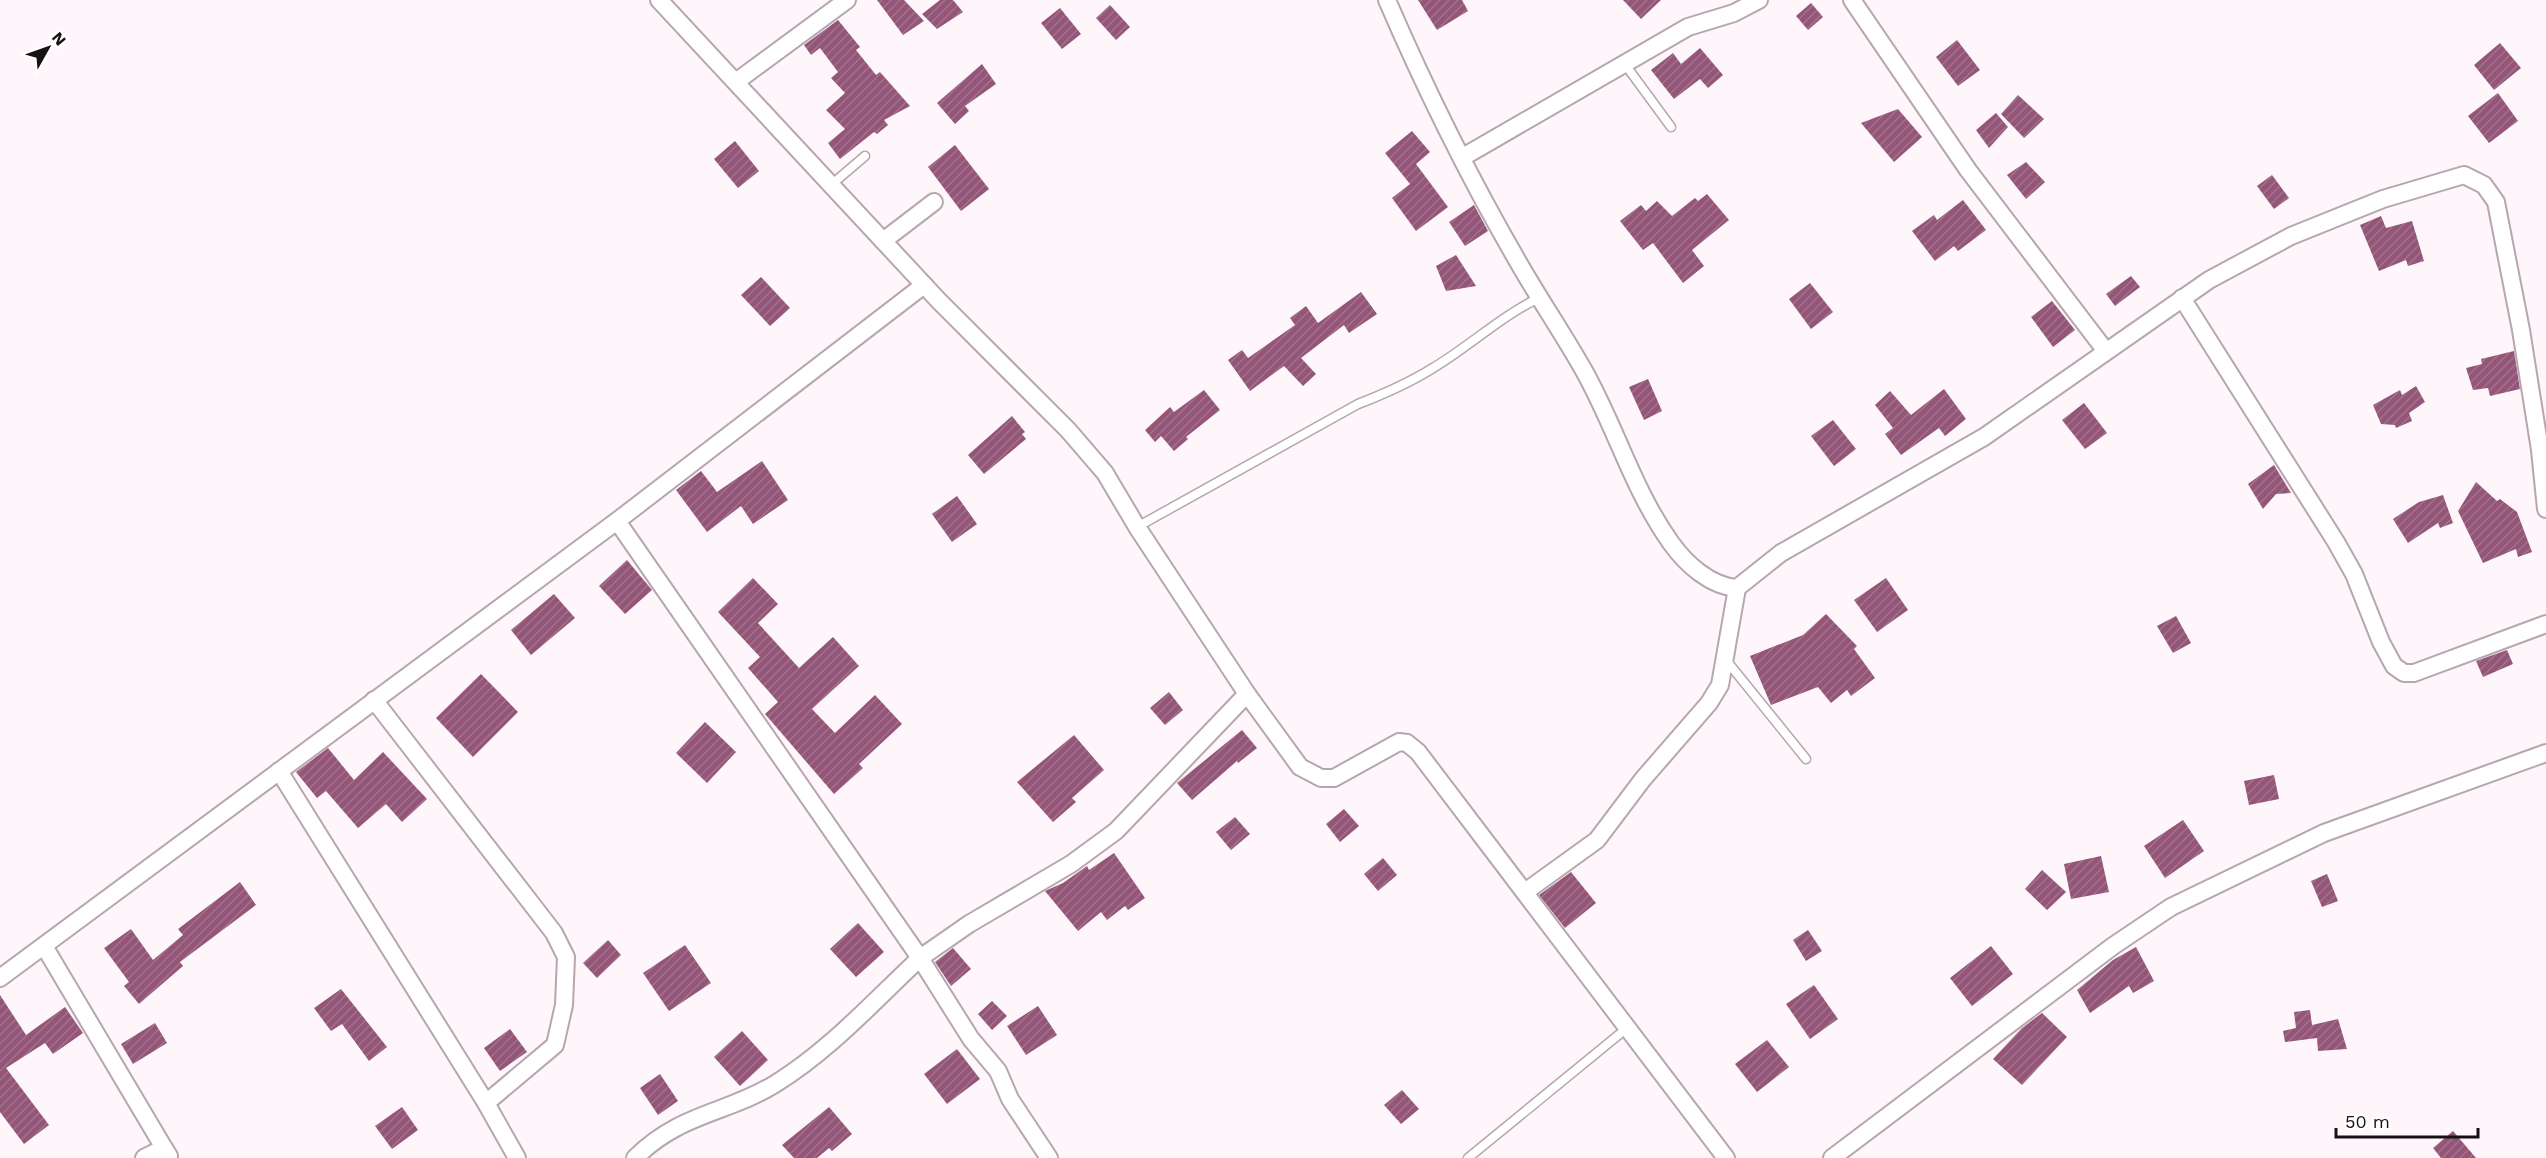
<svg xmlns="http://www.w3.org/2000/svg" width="2546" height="1158" font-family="'Work Sans',sans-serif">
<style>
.building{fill:url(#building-hatch)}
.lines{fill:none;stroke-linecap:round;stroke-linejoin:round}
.service-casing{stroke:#b7a6ae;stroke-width:11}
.minor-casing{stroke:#b7a6ae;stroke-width:20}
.service{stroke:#fff;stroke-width:8}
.minor{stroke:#fff;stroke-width:16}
</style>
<defs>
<pattern id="building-hatch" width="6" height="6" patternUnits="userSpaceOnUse" patternTransform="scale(1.5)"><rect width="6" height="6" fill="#945579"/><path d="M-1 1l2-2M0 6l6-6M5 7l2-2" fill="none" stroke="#9f738c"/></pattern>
</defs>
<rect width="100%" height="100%" fill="#fef6fa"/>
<g class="building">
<polygon points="877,0 904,0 924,21 903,35"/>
<polygon points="940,0 953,0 963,12 937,29 922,14"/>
<polygon points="1418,0 1462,0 1468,11 1437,30"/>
<polygon points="1623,0 1661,0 1641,19"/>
<polygon points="1811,3 1823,17 1808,30 1796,16"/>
<polygon points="1110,5 1130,27 1116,40 1096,18"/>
<polygon points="1060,8 1081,34 1062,49 1041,23"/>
<polygon points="838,20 860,47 856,50 876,75 880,72 910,106 884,120 888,125 877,134 874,132 840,159 828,143 845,129 826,110 845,93 831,78 838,72 820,48 811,55 804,45"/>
<polygon points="1957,40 1980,70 1958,86 1936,57"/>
<polygon points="2500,43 2521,68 2494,90 2474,65"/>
<polygon points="1700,48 1723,75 1708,88 1700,79 1674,99 1651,70 1673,53 1681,64"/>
<polygon points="982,64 996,84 965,106 969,111 955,124 937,103"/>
<polygon points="2498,93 2518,121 2489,143 2468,116"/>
<polygon points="2018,95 2044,119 2024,138 2001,114"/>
<polygon points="1898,109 1922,137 1894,162 1861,123"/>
<polygon points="1996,113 2008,127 1989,148 1976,130"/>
<polygon points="1412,131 1430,152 1416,164 1448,207 1416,231 1392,198 1410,184 1385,153"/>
<polygon points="735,141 759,171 738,188 714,159"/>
<polygon points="955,145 989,189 961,211 928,167"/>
<polygon points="2026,162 2045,182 2026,199 2007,175"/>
<polygon points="2272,175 2289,198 2274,209 2257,186"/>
<polygon points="1707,194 1729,220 1692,250 1704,266 1683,283 1653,243 1643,250 1620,221 1641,205 1646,211 1657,201 1672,216 1695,198 1698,201"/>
<polygon points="1963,200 1986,230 1958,251 1954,246 1935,261 1912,231 1934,215 1937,220"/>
<polygon points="1474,205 1488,231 1465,246 1449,222"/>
<polygon points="2381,216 2386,228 2412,221 2424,261 2408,266 2406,260 2379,271 2360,225"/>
<polygon points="1456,255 1476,286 1446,291 1436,266"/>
<polygon points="2131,276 2140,287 2115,306 2106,294"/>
<polygon points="761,277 790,308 770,326 741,295"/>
<polygon points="1810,283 1833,312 1811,329 1789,299"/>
<polygon points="1361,292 1377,314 1349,333 1344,325 1301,358 1316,374 1303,386 1284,366 1250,391 1228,360 1242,350 1248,358 1295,325 1290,318 1306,306 1318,323"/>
<polygon points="2052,301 2075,330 2053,347 2031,317"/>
<polygon points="2514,351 2520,389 2490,396 2488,388 2473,390 2466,368 2482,364 2481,359"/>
<polygon points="1648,379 1662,411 1644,420 1629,387"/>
<polygon points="2416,386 2425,402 2409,413 2412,421 2396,428 2395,425 2381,424 2373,405 2400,390 2402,395"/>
<polygon points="1944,389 1966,419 1945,436 1939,428 1901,455 1885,434 1893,428 1875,405 1890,391 1911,415"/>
<polygon points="1204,390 1220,410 1186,437 1188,439 1174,451 1161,436 1155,442 1145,430 1170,407 1174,412"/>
<polygon points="2084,403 2107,433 2085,449 2062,420"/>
<polygon points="1012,416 1025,432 1022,434 1026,439 984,474 968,455"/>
<polygon points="1833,420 1856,449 1834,466 1811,436"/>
<polygon points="762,461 788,500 753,524 741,506 707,532 676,490 701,471 717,492"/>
<polygon points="2274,465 2291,493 2276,494 2263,509 2248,484"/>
<polygon points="2476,482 2497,501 2500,499 2517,512 2532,552 2518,557 2516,549 2483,563 2458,511"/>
<polygon points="2443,495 2453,523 2440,528 2438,523 2408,543 2393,519 2419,502"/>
<polygon points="957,496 977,524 952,542 932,514"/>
<polygon points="627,560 652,590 625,614 599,586"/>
<polygon points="753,578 778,604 758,623 799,668 833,637 859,666 812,709 835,733 875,695 902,724 859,764 863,768 834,794 765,714 778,702 748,668 760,657 718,612"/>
<polygon points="1886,578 1908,610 1877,632 1854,600"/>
<polygon points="554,594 575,618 531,655 511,630"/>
<polygon points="1826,614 1857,646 1854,649 1875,678 1851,696 1847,690 1831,703 1818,687 1771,705 1750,656 1803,635"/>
<polygon points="2176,616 2191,643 2173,653 2157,626"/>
<polygon points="2507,650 2513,664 2483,677 2476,661"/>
<polygon points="481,674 518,712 473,757 436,718"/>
<polygon points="1169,692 1183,710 1165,725 1150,708"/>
<polygon points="705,722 736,752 707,783 676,753"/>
<polygon points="1242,730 1257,748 1238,763 1237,761 1192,800 1177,783"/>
<polygon points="1074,735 1104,770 1072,798 1076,802 1053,822 1017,782"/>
<polygon points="328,748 354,780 383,752 427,799 402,822 386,804 358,828 326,791 317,798 296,772"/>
<polygon points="2274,775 2279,799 2249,805 2244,781"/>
<polygon points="1344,809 1359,826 1340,842 1326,824"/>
<polygon points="1235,817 1250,834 1231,850 1216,832"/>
<polygon points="2183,820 2204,851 2165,878 2144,846"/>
<polygon points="1114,853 1145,898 1128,910 1125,906 1107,920 1101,912 1078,931 1045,891 1063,883 1087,866 1089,870"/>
<polygon points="2101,856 2109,892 2071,899 2064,864"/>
<polygon points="1383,858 1397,875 1378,891 1364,874"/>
<polygon points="2042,870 2066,892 2047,910 2025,889"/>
<polygon points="1571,872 1596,903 1565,928 1539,895"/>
<polygon points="2327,874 2338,901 2322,907 2311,881"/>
<polygon points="240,882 256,905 180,962 183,966 139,1004 124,986 129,982 104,948 131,929 153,960 183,935 178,929"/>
<polygon points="858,923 884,952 856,977 830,949"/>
<polygon points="1808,930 1822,951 1806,961 1793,940"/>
<polygon points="608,940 621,955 597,978 583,963"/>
<polygon points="685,945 711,983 669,1011 643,973"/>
<polygon points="1991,946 2013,974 1972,1006 1950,978"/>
<polygon points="2136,947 2154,981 2133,993 2129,986 2090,1013 2077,990 2113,960"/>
<polygon points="953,948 971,969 951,986 935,962"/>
<polygon points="1814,985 1838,1019 1810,1039 1786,1004"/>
<polygon points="341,989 387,1047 369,1061 342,1024 331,1031 314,1008"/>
<polygon points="0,995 26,1035 65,1007 83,1033 53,1054 45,1043 6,1068 49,1125 24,1144 0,1112"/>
<polygon points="992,1001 1007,1016 992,1030 978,1014"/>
<polygon points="1038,1006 1057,1035 1026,1055 1007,1026"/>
<polygon points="2310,1010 2312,1025 2338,1019 2347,1049 2318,1051 2317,1038 2285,1042 2283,1031 2296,1028 2294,1012"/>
<polygon points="2042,1013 2067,1037 2022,1085 1993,1059 2022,1028"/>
<polygon points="155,1023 167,1043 133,1064 121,1044"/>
<polygon points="510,1029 527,1052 500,1071 484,1048"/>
<polygon points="742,1031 768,1060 740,1086 714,1057"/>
<polygon points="1767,1040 1789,1067 1757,1092 1735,1064"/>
<polygon points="957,1049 980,1079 947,1104 924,1074"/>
<polygon points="660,1074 678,1101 658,1115 640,1088"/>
<polygon points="1402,1090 1419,1109 1401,1124 1384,1105"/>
<polygon points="402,1107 418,1130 392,1149 375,1126"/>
<polygon points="829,1107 852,1134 832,1151 829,1148 817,1158 794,1158 782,1145"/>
<polygon points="2453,1131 2476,1158 2441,1158 2433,1148"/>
</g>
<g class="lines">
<g class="service-casing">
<g id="service">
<polyline points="1624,63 1671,127"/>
<polyline points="831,185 865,156"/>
<path d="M1137 527 1358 404C1384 394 1409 383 1433 368 1470 346 1502 315 1541 297"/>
<polyline points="1726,660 1806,759"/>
<polyline points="1468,1158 1627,1028"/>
</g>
</g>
<g class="minor-casing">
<g id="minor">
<polyline points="659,0 939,301 1068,430 1105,473 1137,527 1247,694 1300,767 1321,778 1334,778 1399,742 1407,743 1418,752 1726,1158"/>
<path d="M1387 0C1425 88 1469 177 1517 260 1538 297 1562 332 1583 369 1615 425 1633 490 1671 543 1686 564 1710 586 1737 588L1781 553 1984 437 2209 280 2291 236 2383 199 2464 175 2484 185 2496 202 2521 330 2540 450 2546 509"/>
<polyline points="1852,0 1968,170 2105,350"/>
<polyline points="737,81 847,0"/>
<polyline points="1463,157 1688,27 1734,13 1759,0"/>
<polyline points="883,241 934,202"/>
<polyline points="2182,298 2336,542 2354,574 2381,642 2394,666 2404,673 2414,673 2546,624"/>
<path d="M617 521 920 958C874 1001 829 1051 775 1084 726 1114 680 1113 635 1158"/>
<polyline points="374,700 554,933 566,957 564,1005 555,1045 486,1103"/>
<polyline points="279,771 486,1103 517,1158"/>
<polyline points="1525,892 1597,840 1643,779 1709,703 1720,685 1737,588"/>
<polyline points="44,946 164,1148"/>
<polyline points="0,978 617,521 924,285"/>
<polyline points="144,1158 164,1148 169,1156"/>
<polyline points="1049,1158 1010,1099 998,1071 971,1039 920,958 969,924 1071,864 1116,831 1247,694"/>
<polyline points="1832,1158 2113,946 2171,907 2324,833 2546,753"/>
</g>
</g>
<use href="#service" class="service"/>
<use href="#minor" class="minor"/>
</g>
<g transform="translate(48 48) rotate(50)" stroke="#ffffff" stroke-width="4.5" paint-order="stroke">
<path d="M0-4.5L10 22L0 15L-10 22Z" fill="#171114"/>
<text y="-9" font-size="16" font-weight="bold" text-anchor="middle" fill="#171114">N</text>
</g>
<path d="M2336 1128v9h142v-9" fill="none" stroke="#171114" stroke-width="3"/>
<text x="2345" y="1128" font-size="18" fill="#171114" stroke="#ffffff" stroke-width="4.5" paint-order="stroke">50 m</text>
</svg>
